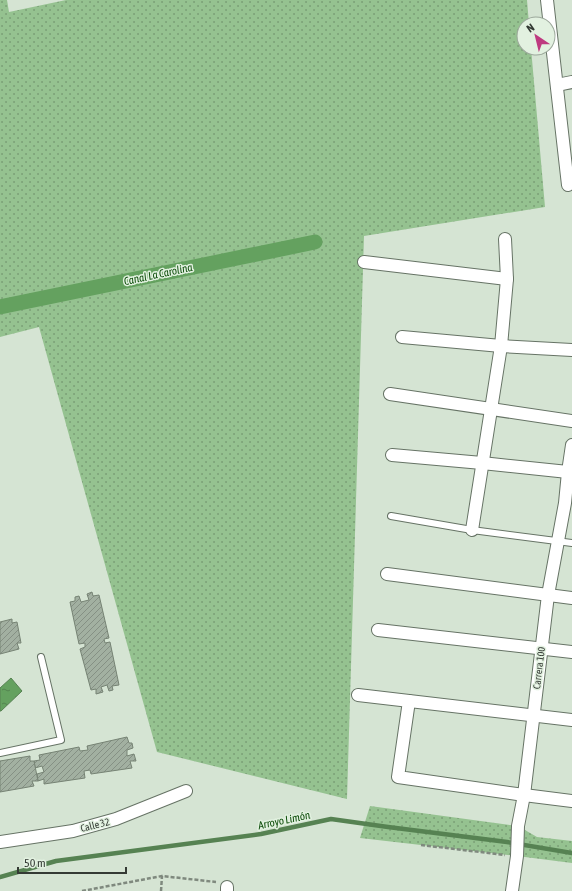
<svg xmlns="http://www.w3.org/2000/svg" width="572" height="891" font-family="'Asap Condensed',sans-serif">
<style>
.grass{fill:url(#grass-dots)}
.water{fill:url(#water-ripples);stroke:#568252}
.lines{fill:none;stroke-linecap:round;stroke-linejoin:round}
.stream{stroke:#568252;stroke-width:4.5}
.canal{stroke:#64a15f;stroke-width:15}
.building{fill:url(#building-hatch);stroke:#768374}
.service-casing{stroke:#667365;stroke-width:8}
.minor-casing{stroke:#667365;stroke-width:14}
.path{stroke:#7f897e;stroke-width:2.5;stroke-dasharray:4 2;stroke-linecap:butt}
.service{stroke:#fff;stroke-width:6}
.minor{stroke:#fff;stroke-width:12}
.labels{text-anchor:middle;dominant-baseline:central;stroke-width:3;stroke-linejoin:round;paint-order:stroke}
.street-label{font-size:10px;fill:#343a34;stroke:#e2f1e0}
.water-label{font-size:11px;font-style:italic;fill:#0a4b07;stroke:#e2f1e0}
</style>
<defs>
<pattern id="grass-dots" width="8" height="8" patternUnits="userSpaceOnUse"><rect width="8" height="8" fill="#95c290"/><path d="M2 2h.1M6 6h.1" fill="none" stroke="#7a9f76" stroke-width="1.8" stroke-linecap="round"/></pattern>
<pattern id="water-ripples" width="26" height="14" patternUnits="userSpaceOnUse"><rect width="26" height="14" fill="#64a15f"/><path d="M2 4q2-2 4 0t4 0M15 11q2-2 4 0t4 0" fill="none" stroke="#53844f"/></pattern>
<pattern id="building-hatch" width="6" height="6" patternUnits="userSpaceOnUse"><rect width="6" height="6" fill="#a2b0a1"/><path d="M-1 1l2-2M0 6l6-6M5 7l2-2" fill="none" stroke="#859084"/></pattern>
</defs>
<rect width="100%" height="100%" fill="#d5e4d3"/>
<g class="grass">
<polygon points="0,0 7,0 9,12 66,0 527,0 529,24 524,24 524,48 531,48 545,207 364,236 347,799 157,752 39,327 0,337"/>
<polygon points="370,806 518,826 537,837 572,841 572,863 517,856 360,838"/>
</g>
<polygon class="water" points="11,678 22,691 1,711 0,711 0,688"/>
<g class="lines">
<polyline class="stream" points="0,877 56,861 261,834 331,819 388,827 507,842 572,853"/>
<polyline class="canal" points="0,307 315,242"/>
</g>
<g class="building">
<polygon points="92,592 93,596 99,595 109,638 104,639 105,643 110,642 119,685 112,686 113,690 109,691 107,685 101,687 103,692 96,694 96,689 91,690 80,649 85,647 85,643 79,644 70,602 75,601 75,597 79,596 81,602 89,600 87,594"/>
<polygon points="12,619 12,623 17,622 21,643 17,643 19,649 0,654 0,622"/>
<polygon points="127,737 129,743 132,743 133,748 127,750 127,756 134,754 136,761 130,761 132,768 91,774 90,770 84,771 85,778 44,784 44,779 38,781 37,774 44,772 42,766 35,768 34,761 40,760 39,755 79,747 80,751 88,750 87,746"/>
<polygon points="30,756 30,761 34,761 38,781 32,781 34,786 0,792 0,761"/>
</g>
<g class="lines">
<g class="service-casing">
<g id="service">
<polyline points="391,516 472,530 572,543"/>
<polyline points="0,753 61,740 41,657"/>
</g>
</g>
<g class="minor-casing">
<g id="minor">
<polyline points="547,0 568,185"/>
<polyline points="557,85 572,82"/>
<polyline points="364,262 507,279"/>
<polyline points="402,337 501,346 572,350"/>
<polyline points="390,394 572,421"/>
<polyline points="392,455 482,463 568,472"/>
<polyline points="472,530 501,346 507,279 505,239"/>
<polyline points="387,574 572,598"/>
<polyline points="378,630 572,652"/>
<polyline points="358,695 572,720"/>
<polyline points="409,701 398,777 524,795 572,801"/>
<polyline points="0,842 73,831 116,819 186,791"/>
<polyline points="227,891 227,887"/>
<polyline points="512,891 517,856 518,826 524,795 548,595 565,503 568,472 572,445"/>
</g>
</g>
<g class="path">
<polyline points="421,845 505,855"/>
<polyline points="82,891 162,876 216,882"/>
<polyline points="161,891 162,876"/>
</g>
<use href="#service" class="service"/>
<use href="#minor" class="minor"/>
</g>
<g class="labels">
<g class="street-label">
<text transform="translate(539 668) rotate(-83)">Carrera 100</text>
<text transform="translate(95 825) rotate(-14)">Calle 32</text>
</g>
<g class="water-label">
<text transform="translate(158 274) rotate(-12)">Canal La Carolina</text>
<text transform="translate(284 820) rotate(-12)">Arroyo Limón</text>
</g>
</g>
<g transform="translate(536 36) rotate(325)"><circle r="19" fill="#e2f1e0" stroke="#9ca89b"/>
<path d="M0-3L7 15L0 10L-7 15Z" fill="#be3a7f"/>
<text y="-6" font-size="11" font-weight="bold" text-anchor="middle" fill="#343a34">N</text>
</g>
<path d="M18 867v6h108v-6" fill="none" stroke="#343a34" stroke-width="2"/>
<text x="24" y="867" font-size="12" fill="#343a34" stroke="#e2f1e0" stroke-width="3" paint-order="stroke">50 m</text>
</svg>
